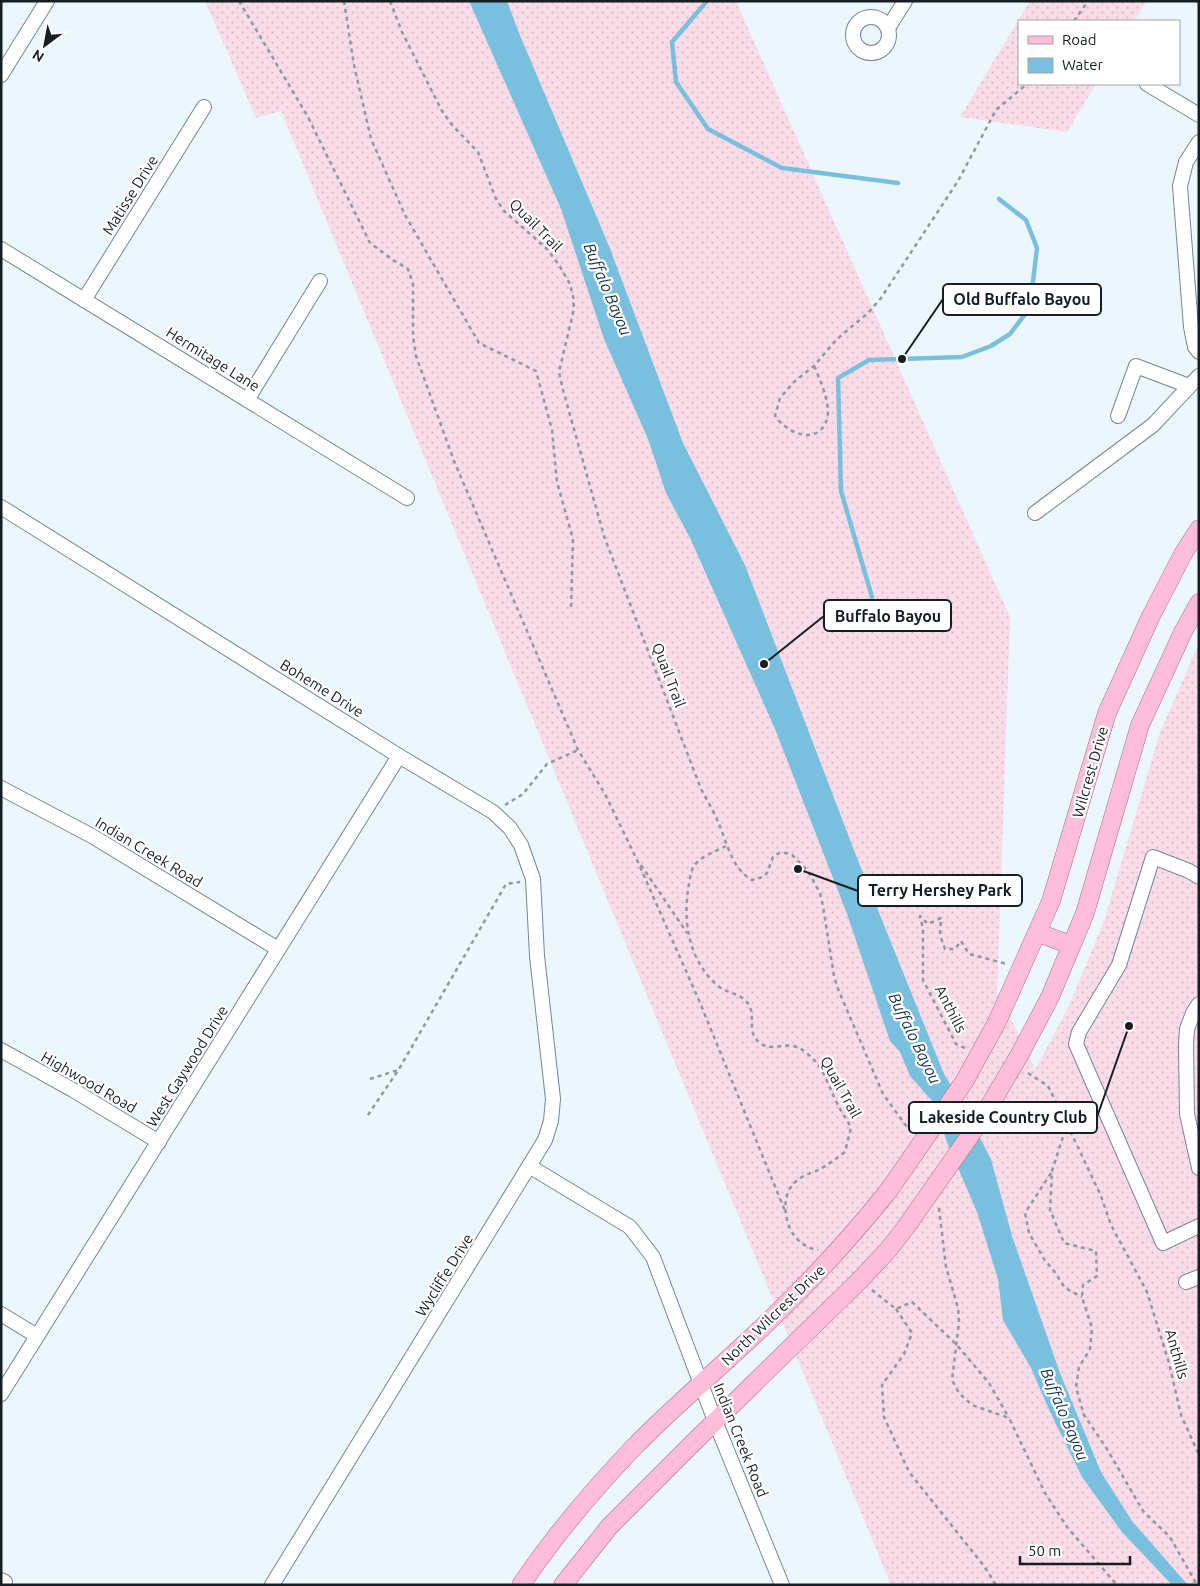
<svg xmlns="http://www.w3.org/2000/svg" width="1200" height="1586" font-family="Ubuntu,sans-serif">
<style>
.grass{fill:url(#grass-dots)}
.water{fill:#79c0df}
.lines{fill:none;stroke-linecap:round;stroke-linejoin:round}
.stream{stroke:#79c0df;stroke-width:4.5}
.minor-casing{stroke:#758890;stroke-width:16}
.major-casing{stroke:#ad6a89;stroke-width:19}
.path{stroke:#8f989d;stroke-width:2.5;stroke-dasharray:4 4;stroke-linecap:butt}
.minor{stroke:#fff;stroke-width:14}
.major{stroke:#febeda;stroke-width:18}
.major-bridge-casing{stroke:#ad6a89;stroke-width:19;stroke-linecap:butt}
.major-bridge{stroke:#febeda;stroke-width:18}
.labels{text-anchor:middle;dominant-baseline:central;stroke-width:4.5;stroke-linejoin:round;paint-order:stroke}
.street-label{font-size:15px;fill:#171e22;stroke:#fff}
.water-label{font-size:16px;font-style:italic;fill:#123341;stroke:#fff}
.leader{fill:none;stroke:#171e22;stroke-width:2}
.callout-dot{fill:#171e22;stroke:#fff;stroke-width:2}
.callout{fill:#fff;stroke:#171e22;stroke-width:2}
.callout-label{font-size:16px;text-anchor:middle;font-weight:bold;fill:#171e22}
</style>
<defs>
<pattern id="grass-dots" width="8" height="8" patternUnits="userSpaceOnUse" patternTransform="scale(1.25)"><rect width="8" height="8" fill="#f9dce7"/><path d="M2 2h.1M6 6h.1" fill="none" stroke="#d5bcc6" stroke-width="1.8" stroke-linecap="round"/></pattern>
</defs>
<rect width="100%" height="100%" fill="#ebf7fd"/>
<g class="grass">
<polygon points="205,1 736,1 1010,617 997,994 1025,1046 1035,1070 1069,1006 1104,921 1160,732 1199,643 1199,1585 891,1585 281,111 256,118"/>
<polygon points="1030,1 1147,1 1134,21 1019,21 1019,84 1096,84 1067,132 960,117"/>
</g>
<polygon class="water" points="469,1 507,1 519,33 609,246 683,443 745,565 857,858 944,1074 959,1098 991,1159 1012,1236 1060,1373 1101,1472 1132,1521 1188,1585 1172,1585 1122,1532 1082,1477 1050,1412 1031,1368 1003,1320 998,1279 977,1212 948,1145 933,1102 910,1076 900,1052 890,1041 847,914 775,729 690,538 666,493 648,439 604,339 561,209"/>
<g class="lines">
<g class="stream">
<polyline points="707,1 672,42 676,82 708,129 782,168 898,183"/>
<polyline points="872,597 841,491 838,378 869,360 962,357 991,346 1010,334 1026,313 1032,290 1037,248 1026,220 999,199"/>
</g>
<g class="minor-casing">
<g id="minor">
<circle cx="871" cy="35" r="18"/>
<polyline points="888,28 905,1"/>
<polyline points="1,75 47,1"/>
<polyline points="1147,84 1199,115"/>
<polyline points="1199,142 1186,162 1180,186 1191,327 1195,347 1199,352"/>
<polyline points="1,249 407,498"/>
<polyline points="84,300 204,107"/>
<polyline points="247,400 320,281"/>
<polyline points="1118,416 1136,366 1189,386"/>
<polyline points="1,507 399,756 493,812 510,828 521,845 533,879 537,956 553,1099 551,1121 545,1140 272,1585"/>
<polyline points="1035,513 1153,425 1199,376"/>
<polyline points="1,788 92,836 278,949"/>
<polyline points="1199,877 1189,871 1153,857 1119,965 1079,1032 1076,1044 1163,1243 1199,1226"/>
<polyline points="1199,1004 1193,1013 1187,1029 1186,1045 1187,1114 1199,1168"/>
<polyline points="1,1050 73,1090 159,1142"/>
<polyline points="529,1166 630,1227 653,1257 715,1421 782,1585"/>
<polyline points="1186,1282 1199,1277"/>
<polyline points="1,1314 37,1336"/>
<polyline points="1,1394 399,756"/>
<polyline points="1,1580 5,1582"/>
</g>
</g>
<g class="major-casing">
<g id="major">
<polyline points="1038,933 1071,945"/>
<polyline points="997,1022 1051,901 1107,713 1151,616 1183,554 1199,529"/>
<polyline points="1020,1054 1050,997 1085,913 1140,725 1183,632 1199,603"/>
<path d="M521 1585C554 1536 593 1490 634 1447 678 1402 727 1362 772 1318 814 1278 853 1235 889 1190"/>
<polyline points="563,1585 609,1527 698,1438 859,1281 889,1249 906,1227"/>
</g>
</g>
<g class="path">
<polyline points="239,1 308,117 370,243 393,260 408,269 413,284 413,336 416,356 454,461 578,750 605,794 637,860 701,1005 785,1211"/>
<polyline points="344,1 354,65 371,139 405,215 479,343 536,371 552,430 557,482 573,539 571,610"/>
<path d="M390 1 402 32 442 111 452 125 478 152 496 199 504 211 547 249 559 265 570 284 574 301 573 313 559 372 563 390 604 536 701 789C707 800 714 812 719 824 727 843 732 869 752 880L763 877 767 873 773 857 779 853H786L792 855 807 870 813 880 820 893 823 906 834 976 838 989 883 1094 910 1131"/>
<polyline points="1074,21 1088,1"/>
<path d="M814 366C820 379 831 404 827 419 818 447 787 433 775 416L780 398 795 381 814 366 837 339 868 313 881 298 958 181 996 110 1027 84"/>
<polyline points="505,805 523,794 547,764 578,750"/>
<path d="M726 846C716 851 701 856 694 866 691 870 690 879 689 884 683 917 687 951 709 977 713 981 718 987 723 989 732 994 743 995 749 1005 756 1017 746 1033 760 1043 771 1052 784 1042 797 1047 801 1048 808 1054 812 1058 823 1068 828 1084 834 1097 839 1108 845 1117 851 1127L845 1152C837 1158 830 1163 822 1168 817 1171 810 1173 804 1176 784 1186 782 1207 789 1226 794 1239 805 1248 818 1250"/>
<polyline points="641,865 687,933"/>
<polyline points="965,1048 956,1044 923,980 923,929 920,916 928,924 941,918 940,935 945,949 955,949 961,941 969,954 1007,964"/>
<polyline points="1028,1073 1048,1086 1067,1124 1052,1171 1050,1210 1064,1243 1096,1251 1097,1276 1083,1285 1082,1297 1092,1328 1090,1349 1079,1367 1076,1387 1084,1415 1107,1449 1143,1511 1170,1537 1197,1585"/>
<polyline points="370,1079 398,1070"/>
<polyline points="368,1115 399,1069 506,884 520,882"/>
<polyline points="1067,1124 1101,1196 1111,1225 1147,1292 1169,1363 1181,1415 1199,1455"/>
<polyline points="1051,1173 1025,1213 1029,1233 1044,1259 1054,1271 1065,1288 1082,1297"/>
<polyline points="939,1208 946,1267 958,1308 959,1322 952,1380 959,1393 972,1405 1009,1418 1045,1493 1067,1527 1117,1585"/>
<polyline points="872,1290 896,1309 912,1302 956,1344 989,1383 1009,1418"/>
<polyline points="896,1309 912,1333 904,1354 882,1385 884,1417 909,1472 984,1566 996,1585"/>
</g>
<use href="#minor" class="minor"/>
<use href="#major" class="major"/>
<g class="major-bridge-casing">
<g id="major-bridge">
<polyline points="889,1190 964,1082 997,1022"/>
<polyline points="906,1227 981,1120 1020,1054"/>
</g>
</g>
<use href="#major-bridge" class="major-bridge"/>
</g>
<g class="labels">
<g class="street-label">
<text transform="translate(130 195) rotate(-58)">Matisse Drive</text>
<text transform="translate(536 225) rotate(45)">Quail Trail</text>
<text transform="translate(213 359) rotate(32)">Hermitage Lane</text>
<text transform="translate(669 675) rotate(69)">Quail Trail</text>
<text transform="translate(322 688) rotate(32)">Boheme Drive</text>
<text transform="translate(1090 772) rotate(-74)">Wilcrest Drive</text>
<text transform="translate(149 852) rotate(31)">Indian Creek Road</text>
<text transform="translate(951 1009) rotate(63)">Anthills</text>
<text transform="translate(187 1066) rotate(-58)">West Gaywood Drive</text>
<text transform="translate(89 1082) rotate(30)">Highwood Road</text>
<text transform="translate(841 1087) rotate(61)">Quail Trail</text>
<text transform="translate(444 1275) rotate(-58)">Wycliffe Drive</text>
<text transform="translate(773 1315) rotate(-44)">North Wilcrest Drive</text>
<text transform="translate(1177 1354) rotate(74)">Anthills</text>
<text transform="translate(741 1440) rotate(68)">Indian Creek Road</text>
</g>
<g class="water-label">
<text transform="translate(608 289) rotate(67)">Buffalo Bayou</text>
<text transform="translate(915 1038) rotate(64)">Buffalo Bayou</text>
<text transform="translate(1065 1414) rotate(67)">Buffalo Bayou</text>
</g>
</g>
<path class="leader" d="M902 359L943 299M764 664L824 616M798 869L858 891M1129 1026L1097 1117"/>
<g class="callout-dot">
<circle cx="902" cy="359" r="5"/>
<circle cx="764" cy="664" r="5"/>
<circle cx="798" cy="869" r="5"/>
<circle cx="1129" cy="1026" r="5"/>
</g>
<g class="callout">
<rect x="943" y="284" width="158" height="31" rx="5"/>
<rect x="824" y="600" width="127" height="31" rx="5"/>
<rect x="858" y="875" width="164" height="31" rx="5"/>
<rect x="909" y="1102" width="188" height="31" rx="5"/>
</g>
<g class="callout-label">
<text x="1022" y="305">Old Buffalo Bayou</text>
<text x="888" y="622">Buffalo Bayou</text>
<text x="940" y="896">Terry Hershey Park</text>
<text x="1003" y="1123">Lakeside Country Club</text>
</g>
<rect width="1200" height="1586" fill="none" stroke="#171e22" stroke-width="5"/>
<rect x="1018" y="20" width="162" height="65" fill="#ffffff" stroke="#a2a5a7"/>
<rect x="1028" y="36" width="25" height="8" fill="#febeda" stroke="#a2a5a7"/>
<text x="1062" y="45" font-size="15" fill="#171e22">Road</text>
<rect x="1028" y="58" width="25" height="15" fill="#79c0df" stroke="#a2a5a7"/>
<text x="1062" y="70" font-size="15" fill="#171e22">Water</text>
<g transform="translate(45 45) rotate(212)" stroke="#ffffff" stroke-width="4" paint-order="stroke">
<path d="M0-4L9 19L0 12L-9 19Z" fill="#171e22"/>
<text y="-8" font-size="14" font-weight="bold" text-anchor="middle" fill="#171e22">N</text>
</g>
<path d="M1020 1556v8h110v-8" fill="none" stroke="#171e22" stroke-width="2.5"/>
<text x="1028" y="1556" font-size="15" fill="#171e22" stroke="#ffffff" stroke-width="4" paint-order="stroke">50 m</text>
</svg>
